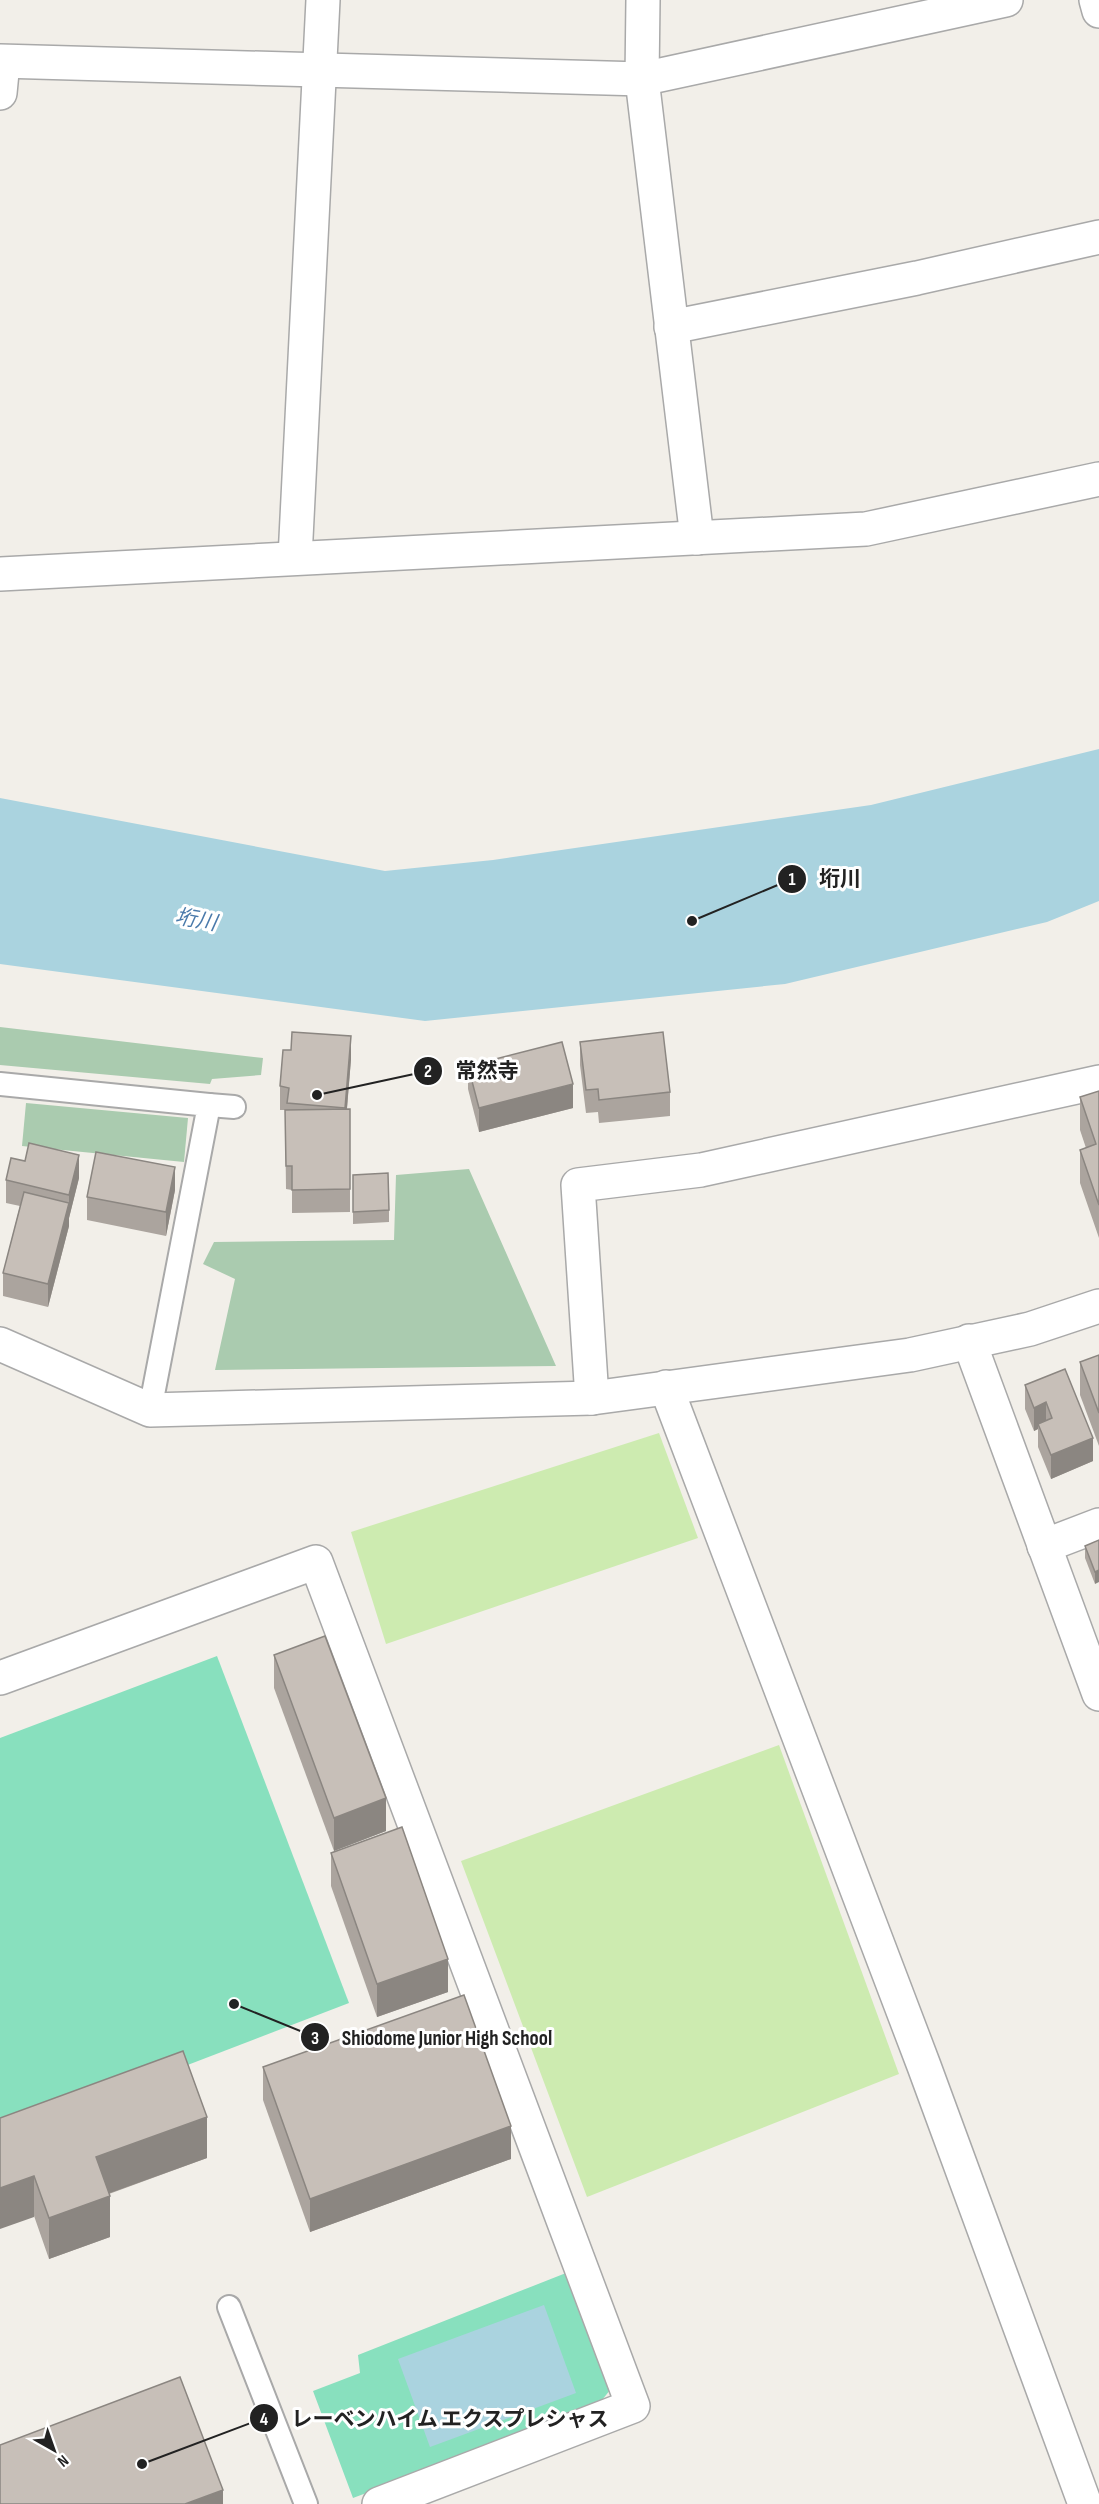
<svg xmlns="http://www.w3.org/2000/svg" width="1099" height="2504" font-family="'Sofia Sans Condensed','Noto Sans JP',sans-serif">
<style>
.grass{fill:#cdebb0}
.cemetery{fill:#aacbaf}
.pitch{fill:#88e0be}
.water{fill:#aad3df}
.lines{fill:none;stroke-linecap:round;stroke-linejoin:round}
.service-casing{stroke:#a9a9a9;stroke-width:26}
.minor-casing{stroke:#a9a9a9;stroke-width:36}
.service{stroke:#fff;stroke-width:22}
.minor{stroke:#fff;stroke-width:33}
.wall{fill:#aba49e}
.shaded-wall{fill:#8b8681}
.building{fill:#c7bfb8;stroke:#8b8681;stroke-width:1.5}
.labels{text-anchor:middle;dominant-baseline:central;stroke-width:6;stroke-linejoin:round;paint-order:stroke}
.water-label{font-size:21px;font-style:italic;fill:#4a7aab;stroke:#fff}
.leader{fill:none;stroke:#222;stroke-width:2}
.callout-dot{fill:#222;stroke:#fff;stroke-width:2}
.mark-label{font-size:18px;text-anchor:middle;font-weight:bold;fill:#fff}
.callout-label{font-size:21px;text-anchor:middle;font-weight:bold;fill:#222;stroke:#fff;stroke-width:6;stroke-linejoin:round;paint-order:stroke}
</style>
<rect width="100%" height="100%" fill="#f2efe9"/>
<g class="grass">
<polygon points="659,1433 698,1538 386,1644 351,1532"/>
<polygon points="779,1745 899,2074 587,2197 461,1861"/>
</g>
<g class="cemetery">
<polygon points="0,1027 263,1058 261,1075 212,1079 210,1084 0,1065"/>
<polygon points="26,1103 188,1118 184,1162 22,1146"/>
<polygon points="469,1169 556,1366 215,1370 235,1279 203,1264 214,1242 394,1240 396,1175"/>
</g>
<g class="pitch">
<polygon points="217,1656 349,2003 0,2137 0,1738"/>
<polygon points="566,2273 611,2389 597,2406 353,2498 313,2391 360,2373 358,2355"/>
</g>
<g class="water">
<polygon points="1099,749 1099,901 1047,922 785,984 425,1021 0,964 0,798 385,871 493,860 871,805"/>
<polygon points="544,2305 576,2393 430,2447 398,2359"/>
</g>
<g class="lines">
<g class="service-casing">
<g id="service">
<polyline points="0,1084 209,1105 150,1410"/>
<polyline points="209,1105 234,1107"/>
<polyline points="229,2307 306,2504"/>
</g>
</g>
<g class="minor-casing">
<g id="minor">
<polyline points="643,0 642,79 697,538"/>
<polyline points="1096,0 1099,11"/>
<polyline points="0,61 642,79 1006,0"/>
<polyline points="0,93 3,62"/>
<polyline points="671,327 917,278 1099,237"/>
<polyline points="295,558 323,0"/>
<polyline points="0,574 866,529 1099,479"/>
<polyline points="969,1341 1099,1694"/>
<polyline points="0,1344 150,1410 592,1398 910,1355 1030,1329 1099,1306"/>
<polyline points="666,1387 924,2066 1085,2504"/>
<polyline points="592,1398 578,1185 701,1170 1099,1082"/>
<polyline points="1044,1546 1099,1525"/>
<polyline points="0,1678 316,1562 633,2406 379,2504"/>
</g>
</g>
<use href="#service" class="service"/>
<use href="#minor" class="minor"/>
</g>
<g class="wall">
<polygon points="580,1042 670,1092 670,1116 599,1123 598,1112 586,1113 580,1065"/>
<polygon points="351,1059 347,1109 350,1109 350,1212 292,1213 292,1190 286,1189 285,1110 280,1110 280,1086"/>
<polygon points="468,1066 573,1108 479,1132 468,1089"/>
<polygon points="1099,1091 1099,1238 1080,1183 1080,1150 1086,1148 1080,1130 1080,1097"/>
<polygon points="353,1175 389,1210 389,1222 353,1224"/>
<polygon points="79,1178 69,1218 69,1226 48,1307 3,1296 3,1273 20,1206 6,1203 6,1180"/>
<polygon points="175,1190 166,1236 87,1220 87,1197"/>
<polygon points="1099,1355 1099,1446 1080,1395 1080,1362"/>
<polygon points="1065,1369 1093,1461 1051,1479 1038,1447 1038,1429 1034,1431 1025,1409 1025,1385"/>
<polygon points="1099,1540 1095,1584 1085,1558 1085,1546"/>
<polygon points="274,1655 386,1831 334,1851 274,1688"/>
<polygon points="331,1853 448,1992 377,2017 331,1886"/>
<polygon points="263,2067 511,2159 310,2232 263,2100"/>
<polygon points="0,2118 207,2158 109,2194 110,2237 49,2259"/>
</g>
<g class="shaded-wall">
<polygon points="351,1036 351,1059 345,1131 345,1108"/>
<polygon points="573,1084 573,1108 479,1132 479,1108"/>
<polygon points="79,1155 79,1178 69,1218 69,1195"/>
<polygon points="175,1167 175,1190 166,1236 166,1212"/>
<polygon points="69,1203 69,1226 48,1307 48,1284"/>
<polygon points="1046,1402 1046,1425 1038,1424 1038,1429 1034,1431 1034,1408"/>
<polygon points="1093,1438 1093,1461 1051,1479 1051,1455"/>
<polygon points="1099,1570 1099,1582 1095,1584 1095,1572"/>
<polygon points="386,1798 386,1831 334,1851 334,1818"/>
<polygon points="448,1959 448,1992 377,2017 377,1984"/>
<polygon points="207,2117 207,2158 96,2198 96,2157"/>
<polygon points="511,2126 511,2159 310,2232 310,2199"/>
<polygon points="34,2176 34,2217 0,2229 0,2188"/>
<polygon points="110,2196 110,2237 49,2259 49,2218"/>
<polygon points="223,2490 223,2504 185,2504"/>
</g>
<g class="building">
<polygon points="292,1032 351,1036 345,1108 287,1103 289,1088 280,1086 283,1050 291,1050"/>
<polygon points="663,1032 670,1092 599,1100 598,1089 586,1090 580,1042"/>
<polygon points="562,1042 573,1084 479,1108 468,1066"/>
<polygon points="1099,1091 1099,1205 1080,1150 1096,1144 1080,1097"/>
<polygon points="350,1109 350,1189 292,1190 292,1166 286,1166 285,1110"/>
<polygon points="29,1143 79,1155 69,1195 6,1180 11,1158 25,1161"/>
<polygon points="96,1152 175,1167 166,1212 87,1197"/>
<polygon points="388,1173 389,1210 353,1212 353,1175"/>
<polygon points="24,1192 69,1203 48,1284 3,1273"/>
<polygon points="1099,1355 1099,1413 1080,1362"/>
<polygon points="1065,1369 1093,1438 1051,1455 1038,1424 1052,1418 1046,1402 1034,1408 1025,1385"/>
<polygon points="1099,1540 1099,1570 1095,1572 1085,1546"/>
<polygon points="325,1636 386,1798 334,1818 274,1655"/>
<polygon points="402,1827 448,1959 377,1984 331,1853"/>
<polygon points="464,1995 511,2126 310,2199 263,2067"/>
<polygon points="183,2051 207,2117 96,2157 110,2196 49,2218 34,2176 0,2188 0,2118"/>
<polygon points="180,2377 223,2490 185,2504 0,2504 0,2445"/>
</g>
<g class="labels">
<g class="water-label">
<text transform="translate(196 920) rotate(10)">垳川</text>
</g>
</g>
<path class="leader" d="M692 921L792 879M317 1095L428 1071M234 2004L315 2037M142 2464L264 2418"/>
<g class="callout-dot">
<circle cx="692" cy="921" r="6"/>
<circle cx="317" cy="1095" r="6"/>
<circle cx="234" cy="2004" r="6"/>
<circle cx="142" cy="2464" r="6"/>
<circle cx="792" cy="879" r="15"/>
<circle cx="428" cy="1071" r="15"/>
<circle cx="315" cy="2037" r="15"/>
<circle cx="264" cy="2418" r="15"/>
</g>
<g class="mark-label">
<text x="792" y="885">1</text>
<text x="428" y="1077">2</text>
<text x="315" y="2044">3</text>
<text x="264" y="2425">4</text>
</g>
<g class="callout-label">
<text x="840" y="886">垳川</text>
<text x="487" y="1078">常然寺</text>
<text x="447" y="2045">Shiodome Junior High School</text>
<text x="450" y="2426">レーベンハイム エクスプレシャス</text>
</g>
<g transform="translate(54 2450) rotate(140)" stroke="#ffffff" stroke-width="4.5" paint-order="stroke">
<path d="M0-4.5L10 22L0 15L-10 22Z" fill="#222222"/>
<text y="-9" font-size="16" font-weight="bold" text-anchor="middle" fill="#222222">N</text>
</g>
</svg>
